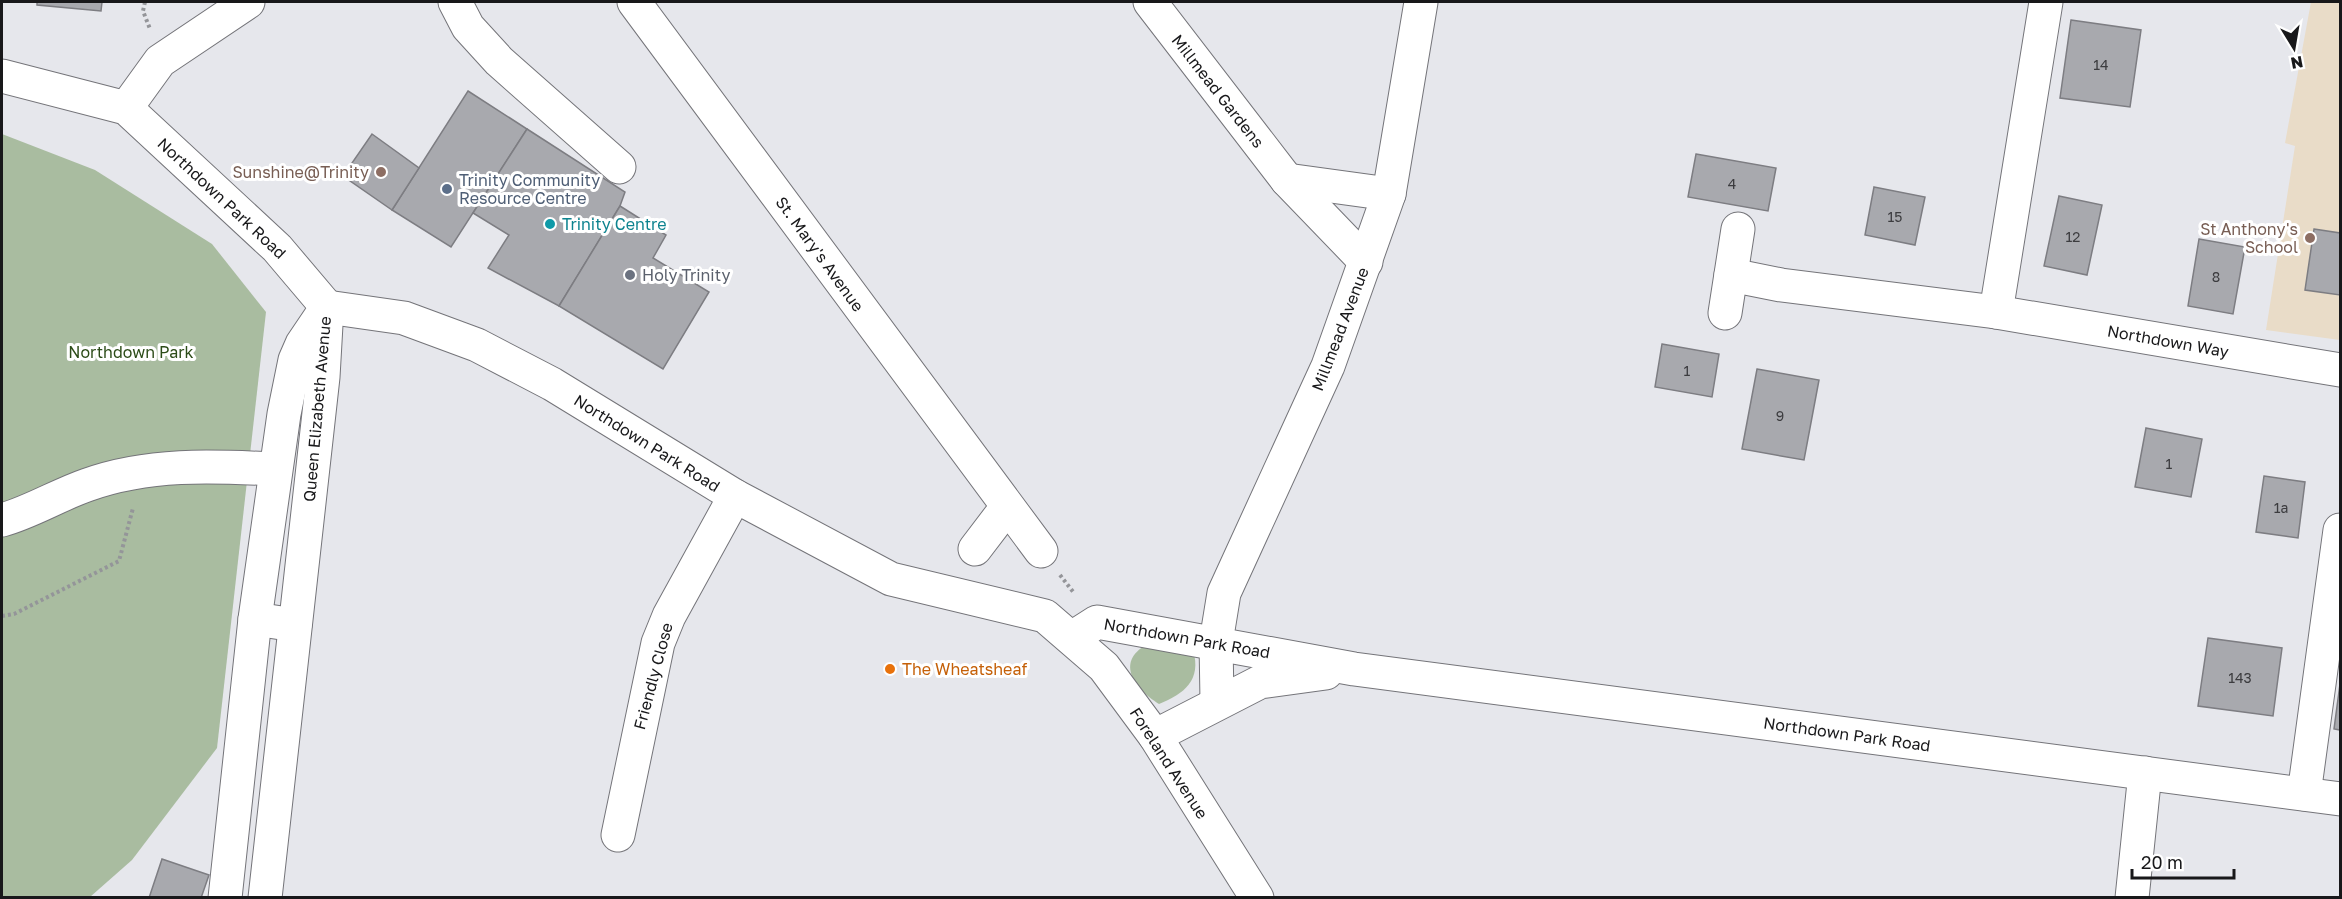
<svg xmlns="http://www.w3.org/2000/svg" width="2342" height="899" font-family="'Golos Text',sans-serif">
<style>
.education{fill:#e9dcc8}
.green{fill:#a9bca0}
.building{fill:#a8a9ae;stroke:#7d7d82;stroke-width:1.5}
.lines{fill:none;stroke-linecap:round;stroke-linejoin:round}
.minor-casing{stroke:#747479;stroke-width:35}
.major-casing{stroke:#747479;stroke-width:35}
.path{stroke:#949599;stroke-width:4;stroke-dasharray:3 3;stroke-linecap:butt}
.minor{stroke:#fff;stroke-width:33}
.major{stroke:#fff;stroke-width:33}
.education-dot{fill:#8d6e63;stroke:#fff;stroke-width:2}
.service-dot{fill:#5c6f8a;stroke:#fff;stroke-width:2}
.culture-dot{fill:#0f9aa8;stroke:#fff;stroke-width:2}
.worship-dot{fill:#6b7280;stroke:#fff;stroke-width:2}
.food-dot{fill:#e8710a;stroke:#fff;stroke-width:2}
.labels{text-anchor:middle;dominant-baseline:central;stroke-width:6;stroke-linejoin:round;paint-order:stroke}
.number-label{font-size:14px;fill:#3c3c3f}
.street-label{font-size:16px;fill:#18181a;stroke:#fff}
.education-label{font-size:16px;fill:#785e54;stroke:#fff;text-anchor:end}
.service-label{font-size:16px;fill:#4e5e75;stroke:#fff;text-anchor:start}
.culture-label{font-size:16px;fill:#0d838f;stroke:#fff;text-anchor:start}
.worship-label{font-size:16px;fill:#5b616d;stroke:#fff;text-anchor:start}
.park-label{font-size:16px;fill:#2c4c18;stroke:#fff}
.food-label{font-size:16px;fill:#c56008;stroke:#fff;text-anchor:start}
</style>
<rect width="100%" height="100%" fill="#e6e7ec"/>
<polygon class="education" points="2311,2 2340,2 2340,340 2266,330 2295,146 2285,143"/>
<g class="green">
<polygon points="2,134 95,170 212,244 266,312 217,748 132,860 90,897 2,897"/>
<path d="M1150 643 1193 650C1202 680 1184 694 1159 704 1133 688 1114 660 1150 643Z"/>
</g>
<g class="building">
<polygon points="37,2 102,2 101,11 37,5"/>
<polygon points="2071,20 2141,30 2130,107 2060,98"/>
<polygon points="468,91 527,129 451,247 392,210"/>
<polygon points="527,129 625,192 620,206 559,306 488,268 509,235 473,213"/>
<polygon points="372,134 419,168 392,210 343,176"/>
<polygon points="1696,154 1776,168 1768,211 1688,197"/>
<polygon points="1874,187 1925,197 1915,245 1865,235"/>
<polygon points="2059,196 2102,205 2087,275 2044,266"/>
<polygon points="620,206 666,235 653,258 709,292 663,369 559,306"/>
<polygon points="2314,229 2340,233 2340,295 2305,290"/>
<polygon points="2199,239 2245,247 2233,314 2188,306"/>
<polygon points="1662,344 1719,354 1712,397 1655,387"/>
<polygon points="1757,369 1819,380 1804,460 1742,449"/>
<polygon points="2146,428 2202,439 2191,497 2135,487"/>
<polygon points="2264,476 2305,482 2298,538 2256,532"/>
<polygon points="2208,638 2282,648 2273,716 2198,706"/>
<polygon points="2340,684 2340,730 2334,729"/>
<polygon points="162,859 209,875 201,898 149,898"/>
</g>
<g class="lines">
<g class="minor-casing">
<g id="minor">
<polyline points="455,2 468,27 499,61 619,167"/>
<polyline points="634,2 1041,551"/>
<polyline points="1150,2 1287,180 1366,262"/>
<polyline points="1287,180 1389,194"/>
<polyline points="1731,275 1781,285 1996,312 2340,370"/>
<polyline points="327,307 404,318 477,345 552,384 735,496 891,579 1045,616 1104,667 1155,736 1257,898"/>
<polyline points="1996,312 2046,2"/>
<polyline points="1725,313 1738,229"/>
<path d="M2 520C31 512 58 495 87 485 148 463 212 466 275 469"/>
<polyline points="975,549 1007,507"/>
<polyline points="255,619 295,625"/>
<polyline points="1072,638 1097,622 1354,669 2340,799"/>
<polyline points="1217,701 1216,642 1224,593 1328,366 1389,194 1421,2"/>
<polyline points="1155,736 1260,682 1326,673"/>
<polyline points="2304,794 2340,530"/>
<polyline points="618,835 658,643 669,616 735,496"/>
<polyline points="2132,898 2145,773"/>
</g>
</g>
<g class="major-casing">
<g id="major">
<polyline points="2,76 126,108 277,248 327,307"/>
<polyline points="126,108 160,61 248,2"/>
<polyline points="225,898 255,619 284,414 295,360 302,344 327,307"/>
<polyline points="265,898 323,377 327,307"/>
</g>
</g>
<g class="path">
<polyline points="145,2 143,11 150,29"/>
<polyline points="1060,575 1074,593"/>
<polyline points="2,616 14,614 119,561 133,508"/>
</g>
<use href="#minor" class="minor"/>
<use href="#major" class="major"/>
</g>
<g class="education-dot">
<circle cx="381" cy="172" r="6"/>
<circle cx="2310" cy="238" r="6"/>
</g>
<circle class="service-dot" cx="447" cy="189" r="6"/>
<circle class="culture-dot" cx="550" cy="224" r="6"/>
<circle class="worship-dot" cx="630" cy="275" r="6"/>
<circle class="food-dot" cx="890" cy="669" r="6"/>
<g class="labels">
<g class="number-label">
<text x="2101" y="64">14</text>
<text x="1732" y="183">4</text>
<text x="1895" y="216">15</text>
<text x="2073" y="236">12</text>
<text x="2216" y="276">8</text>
<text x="1687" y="370">1</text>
<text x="1780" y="415">9</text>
<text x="2169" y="463">1</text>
<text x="2281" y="507">1a</text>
<text x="2240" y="677">143</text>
</g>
<g class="street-label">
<text transform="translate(1218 91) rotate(52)">Millmead Gardens</text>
<text transform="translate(222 198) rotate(43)">Northdown Park Road</text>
<text transform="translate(820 254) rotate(54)">St. Mary's Avenue</text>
<text transform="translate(1340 329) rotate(-69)">Millmead Avenue</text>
<text transform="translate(2168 341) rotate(10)">Northdown Way</text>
<text transform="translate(317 409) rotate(-85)">Queen Elizabeth Avenue</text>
<text transform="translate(647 443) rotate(32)">Northdown Park Road</text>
<text transform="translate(1187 638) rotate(10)">Northdown Park Road</text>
<text transform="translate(653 676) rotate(-75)">Friendly Close</text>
<text transform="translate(1847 734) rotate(8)">Northdown Park Road</text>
<text transform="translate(1169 763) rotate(57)">Foreland Avenue</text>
</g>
<g class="education-label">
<text x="369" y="172">Sunshine@Trinity</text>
<text x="2298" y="229">St Anthony's<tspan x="2298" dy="18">School</tspan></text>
</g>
<g class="service-label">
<text x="459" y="180">Trinity Community<tspan x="459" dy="18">Resource Centre</tspan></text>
</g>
<g class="culture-label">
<text x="562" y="224">Trinity Centre</text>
</g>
<g class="worship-label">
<text x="642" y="275">Holy Trinity</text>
</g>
<g class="park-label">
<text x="131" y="352">Northdown Park</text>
</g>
<g class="food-label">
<text x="902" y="669">The Wheatsheaf</text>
</g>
</g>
<rect width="2342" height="899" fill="none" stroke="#18181a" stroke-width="6"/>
<g transform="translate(2294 48) rotate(169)" stroke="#ffffff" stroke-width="4.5" paint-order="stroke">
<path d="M0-4.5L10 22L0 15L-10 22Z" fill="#18181a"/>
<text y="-9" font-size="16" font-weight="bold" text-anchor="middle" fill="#18181a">N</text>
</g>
<path d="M2132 869v9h102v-9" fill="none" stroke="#18181a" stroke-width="3"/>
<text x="2141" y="869" font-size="18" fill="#18181a" stroke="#ffffff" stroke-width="4.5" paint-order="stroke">20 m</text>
</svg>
